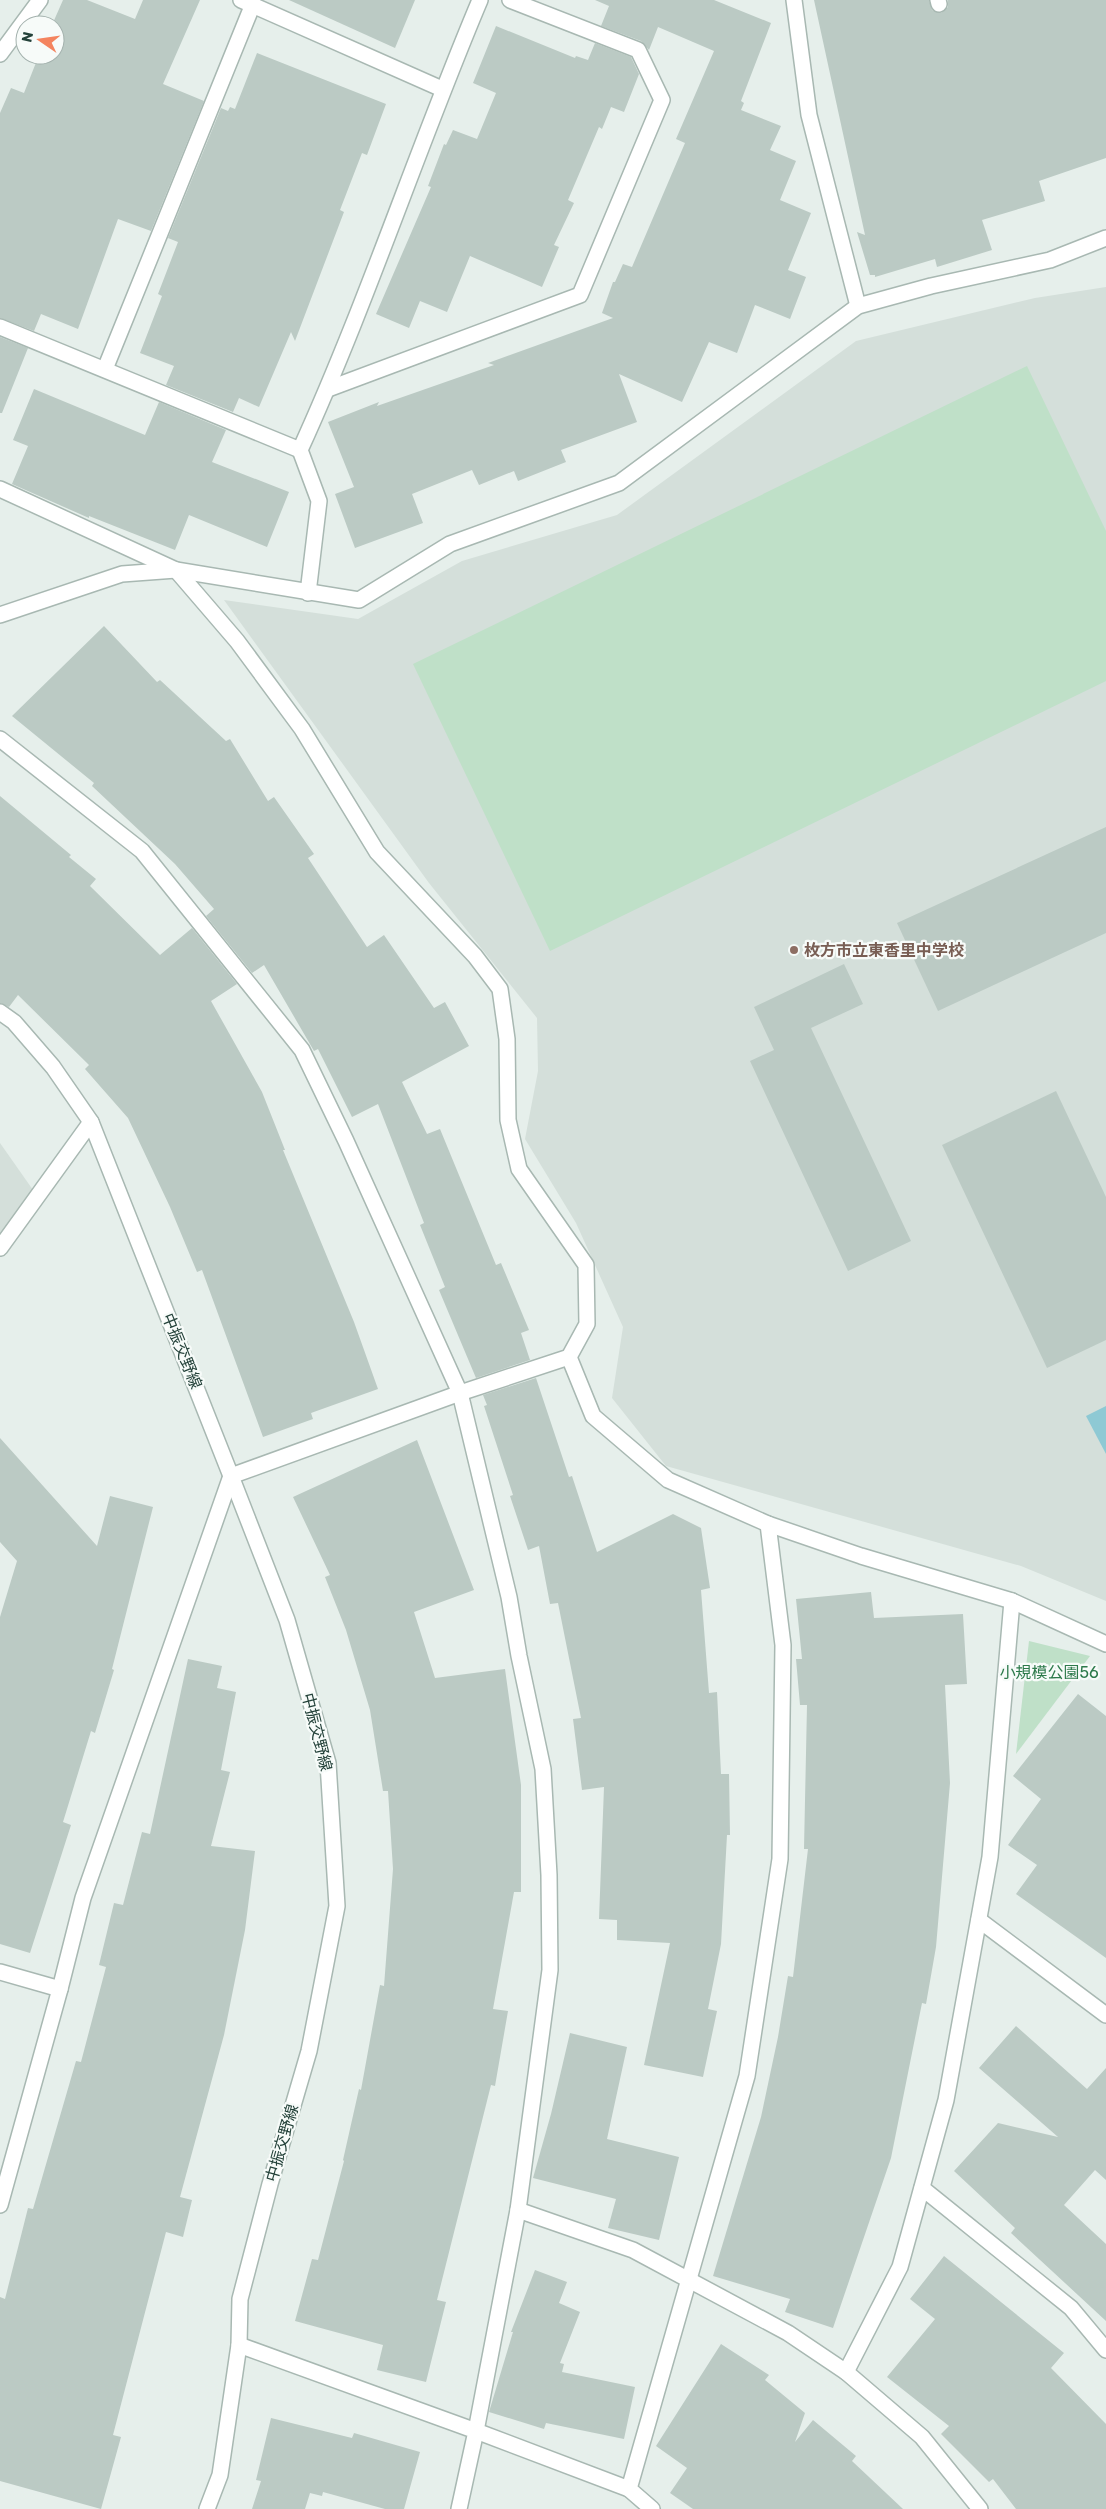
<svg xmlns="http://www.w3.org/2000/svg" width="1106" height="2509" font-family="Rubik,'Noto Sans JP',sans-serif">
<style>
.built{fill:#d4dfda}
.green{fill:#bfe0c8}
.water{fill:#8ec9d4}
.building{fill:#bbcac4}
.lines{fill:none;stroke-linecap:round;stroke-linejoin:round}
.service-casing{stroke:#a8b8b2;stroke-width:18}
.minor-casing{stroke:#a8b8b2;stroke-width:18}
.tertiary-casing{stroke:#a8b8b2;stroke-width:18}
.service{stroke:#fff;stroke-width:15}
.minor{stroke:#fff;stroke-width:15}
.tertiary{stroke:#fff;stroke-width:15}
.education-dot{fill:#8d6e63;stroke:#f7fbf9;stroke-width:2}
.labels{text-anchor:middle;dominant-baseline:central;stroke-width:4.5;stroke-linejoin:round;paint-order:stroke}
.education-label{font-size:16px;font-weight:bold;fill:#785e54;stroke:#f7fbf9;text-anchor:start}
.street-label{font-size:16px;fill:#24423a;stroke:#f7fbf9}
.park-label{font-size:16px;fill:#2d7a4b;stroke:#f7fbf9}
</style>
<rect width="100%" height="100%" fill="#e6efeb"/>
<g class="built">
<polygon points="1106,287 1106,1601 1021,1566 666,1466 612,1398 623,1327 576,1223 525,1139 538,1071 537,1018 429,883 224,600 358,619 462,561 617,515 856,341 1035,298"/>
<polygon points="0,1143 33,1190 0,1236"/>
</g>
<g class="green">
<polygon points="1027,366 1106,531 1106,681 550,951 413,664"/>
<polygon points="1029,1641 1090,1656 1016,1754"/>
</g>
<polygon class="water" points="1106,1406 1106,1454 1086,1416"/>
<g class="building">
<polygon points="63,0 87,0 135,19 143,0 200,0 163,84 204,101 151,231 118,219 78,329 41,314 34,331 0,318 0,113 11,88 24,93 39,55 55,55 55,25 52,25"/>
<polygon points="289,0 415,0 395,48"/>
<polygon points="595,0 714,0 771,23 741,101 744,103 741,110 781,126 770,150 796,161 780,200 811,213 788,270 806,277 790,319 755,305 737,353 709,342 682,402 619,374 637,422 561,450 566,462 518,481 514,471 479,485 472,470 412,494 423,523 355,548 335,494 354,487 328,422 379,402 377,406 494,365 488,363 613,318 602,313 613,282 615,282 623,264 632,267 685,143 676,139 714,51 658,27 649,50 641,41 601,26 609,6"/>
<polygon points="814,0 929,0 932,10 941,13 948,7 948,0 1106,0 1106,158 1039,181 1045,201 982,220 992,250 937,267 935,259 875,277 875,275 870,275 857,232 865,235"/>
<polygon points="496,26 575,58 576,56 588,60 595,43 631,57 639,74 624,112 611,107 602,129 599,127 568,200 574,203 554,245 559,247 542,287 470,256 447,312 420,301 409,328 376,314 431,187 428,186 444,144 446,145 453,130 477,139 496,93 473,83"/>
<polygon points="257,53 386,104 367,155 362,153 340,210 344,212 295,341 291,332 259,407 239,398 233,412 166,385 174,366 140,353 162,296 158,294 178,242 168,238 221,108 228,111 230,107 235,109"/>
<polygon points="0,337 28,348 2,413 0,413"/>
<polygon points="34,389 145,435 159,402 226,430 212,462 289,492 267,547 189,515 175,550 89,516 89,518 12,484 28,446 13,440"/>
<polygon points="104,626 157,682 160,680 226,741 230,739 268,801 274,797 314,854 308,858 367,947 384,935 434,1008 445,1002 469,1046 402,1082 427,1134 440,1129 496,1265 501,1263 529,1330 521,1333 530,1360 476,1378 439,1290 445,1287 420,1225 424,1223 378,1104 352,1117 318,1049 314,1051 264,965 252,973 206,916 214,909 175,864 92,786 94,783 12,716"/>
<polygon points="0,796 71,855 69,857 96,879 90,886 160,955 192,928 237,984 211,1001 262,1092 285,1150 283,1150 354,1322 378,1389 311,1413 313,1419 263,1437 202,1270 197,1272 170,1207 128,1118 85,1069 89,1065 18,995 9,1007 0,1003"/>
<polygon points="1106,827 1106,933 938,1011 897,923"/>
<polygon points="844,964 863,1004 811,1028 911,1241 848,1271 750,1061 774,1050 754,1007"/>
<polygon points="1056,1091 1106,1197 1106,1340 1047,1368 942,1145"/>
<polygon points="536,1378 569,1477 572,1476 597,1552 673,1514 701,1528 710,1588 701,1590 709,1693 717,1692 721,1774 729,1774 730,1835 727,1835 721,1944 708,2009 717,2011 703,2077 644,2065 670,1943 617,1940 617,1920 599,1919 604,1787 582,1790 573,1719 581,1718 558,1603 550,1604 539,1546 528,1550 510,1496 513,1495 484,1406 487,1405 483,1395"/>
<polygon points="0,1438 97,1546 110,1496 153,1507 112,1669 114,1670 95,1733 91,1731 63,1822 71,1825 30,1953 0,1944 0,1617 17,1561 0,1542"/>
<polygon points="417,1440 474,1590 414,1612 435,1678 505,1669 521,1785 521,1892 514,1892 493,2009 508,2011 495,2086 491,2085 437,2300 446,2302 426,2382 377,2370 383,2345 295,2321 312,2259 318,2260 344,2161 343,2160 359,2089 361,2090 380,1985 384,1986 393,1869 388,1791 383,1791 370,1710 346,1630 325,1577 330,1575 293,1497"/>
<polygon points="871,1592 874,1618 963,1614 967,1684 945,1685 950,1783 936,1947 926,2004 922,2003 891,2158 833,2328 785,2312 790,2299 713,2276 761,2117 778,2037 788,1976 793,1977 808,1849 804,1849 807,1705 800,1705 796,1659 802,1659 796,1599"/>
<polygon points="188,1659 222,1666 217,1688 236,1692 221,1770 230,1772 211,1846 255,1851 245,1930 224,2035 180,2197 192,2200 183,2237 166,2232 113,2435 121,2437 101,2509 0,2481 0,2297 5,2299 28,2208 33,2209 76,2061 81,2062 106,1967 99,1965 114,1903 123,1905 142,1832 150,1834"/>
<polygon points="1078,1694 1106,1716 1106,1958 1016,1894 1037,1865 1008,1845 1041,1799 1013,1776"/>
<polygon points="1016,2026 1087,2089 1106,2068 1106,2180 1095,2170 1064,2205 1106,2244 1106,2321 1011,2233 1015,2228 954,2171 998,2123 1058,2137 979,2068"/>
<polygon points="570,2033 627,2047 607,2139 679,2157 659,2240 608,2228 616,2199 533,2178 551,2114"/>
<polygon points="944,2256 1064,2353 1051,2368 1106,2424 1106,2509 1016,2509 993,2479 989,2482 941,2434 949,2426 887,2377 935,2319 910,2299"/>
<polygon points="535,2270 567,2282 559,2303 580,2312 560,2363 564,2364 562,2372 635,2387 624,2439 546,2423 544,2429 489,2412 513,2332 511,2332"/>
<polygon points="721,2344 769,2375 765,2380 805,2413 795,2442 813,2420 856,2456 852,2461 903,2509 693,2509 670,2493 687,2468 656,2446"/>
<polygon points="271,2418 352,2438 354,2433 420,2452 404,2509 385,2509 323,2492 322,2496 310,2493 305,2509 252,2509 261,2481 256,2480"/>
</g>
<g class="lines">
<g class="service-casing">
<polyline id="service" points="938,0 939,4"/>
</g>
<g class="minor-casing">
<g id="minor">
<polyline points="241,0 442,89"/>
<polyline points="794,0 809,115 858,306"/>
<polyline points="0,54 40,0"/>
<polyline points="0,327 300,450"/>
<polyline points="105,369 253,4"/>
<polyline points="328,389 580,295 662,100 638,50 510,0"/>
<polyline points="0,489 176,570 237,641 302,729 377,852 475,956 500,989 507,1039 508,1120 519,1169 586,1265 587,1324 569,1357 460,1393 231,1476"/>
<path d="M308 593 319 501 300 450C367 303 417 149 480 0"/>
<polyline points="0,615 122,574 176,570 359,600 450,544 619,483 858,306 931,286 1050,260 1106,238"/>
<polyline points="0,739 142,851 302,1050 346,1141 460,1393 509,1597 519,1656 543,1769 549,1875 550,1970 518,2210 476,2431 629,2489"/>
<polyline points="0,1012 14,1022 53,1067 91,1122 231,1476"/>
<polyline points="0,1248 91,1122"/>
<polyline points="569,1357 593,1416 668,1480 768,1524 861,1556 1012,1601 1106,1644"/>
<polyline points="979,1920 1106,2015"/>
<polyline points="0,1972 60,1989"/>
<polyline points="922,2188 1071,2308 1106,2350"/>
<polyline points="0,2205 60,1989 83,1898 231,1476"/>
<polyline points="518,2210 633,2250 788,2333 846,2372 922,2437 980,2509"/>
<polyline points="846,2372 900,2267 946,2100 990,1857 1012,1601"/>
<polyline points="207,2509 220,2475 239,2345 476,2431 459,2509"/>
<polyline points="652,2509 629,2489 747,2076 780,1859 783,1645 768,1524"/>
</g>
</g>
<g class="tertiary-casing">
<polyline id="tertiary" points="231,1476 287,1620 328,1763 337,1906 309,2051 270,2184 240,2299 239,2345"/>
</g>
<use href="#service" class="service"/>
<use href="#minor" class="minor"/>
<use href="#tertiary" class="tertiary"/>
</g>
<circle class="education-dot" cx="794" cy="950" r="5"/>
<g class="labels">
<g class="education-label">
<text x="804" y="950">枚方市立東香里中学校</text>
</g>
<g class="street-label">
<text transform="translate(182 1351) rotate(68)">中振交野線</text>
<text transform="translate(317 1732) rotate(76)">中振交野線</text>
<text transform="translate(282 2143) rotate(-74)">中振交野線</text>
</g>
<g class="park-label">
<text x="1049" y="1672">小規模公園56</text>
</g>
</g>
<g transform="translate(40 40) rotate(283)"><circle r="24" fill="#f7fbf9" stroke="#a3b1ad"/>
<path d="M0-4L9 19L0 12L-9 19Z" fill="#f4845f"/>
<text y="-8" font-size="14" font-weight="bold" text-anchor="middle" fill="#24423a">N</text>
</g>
</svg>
